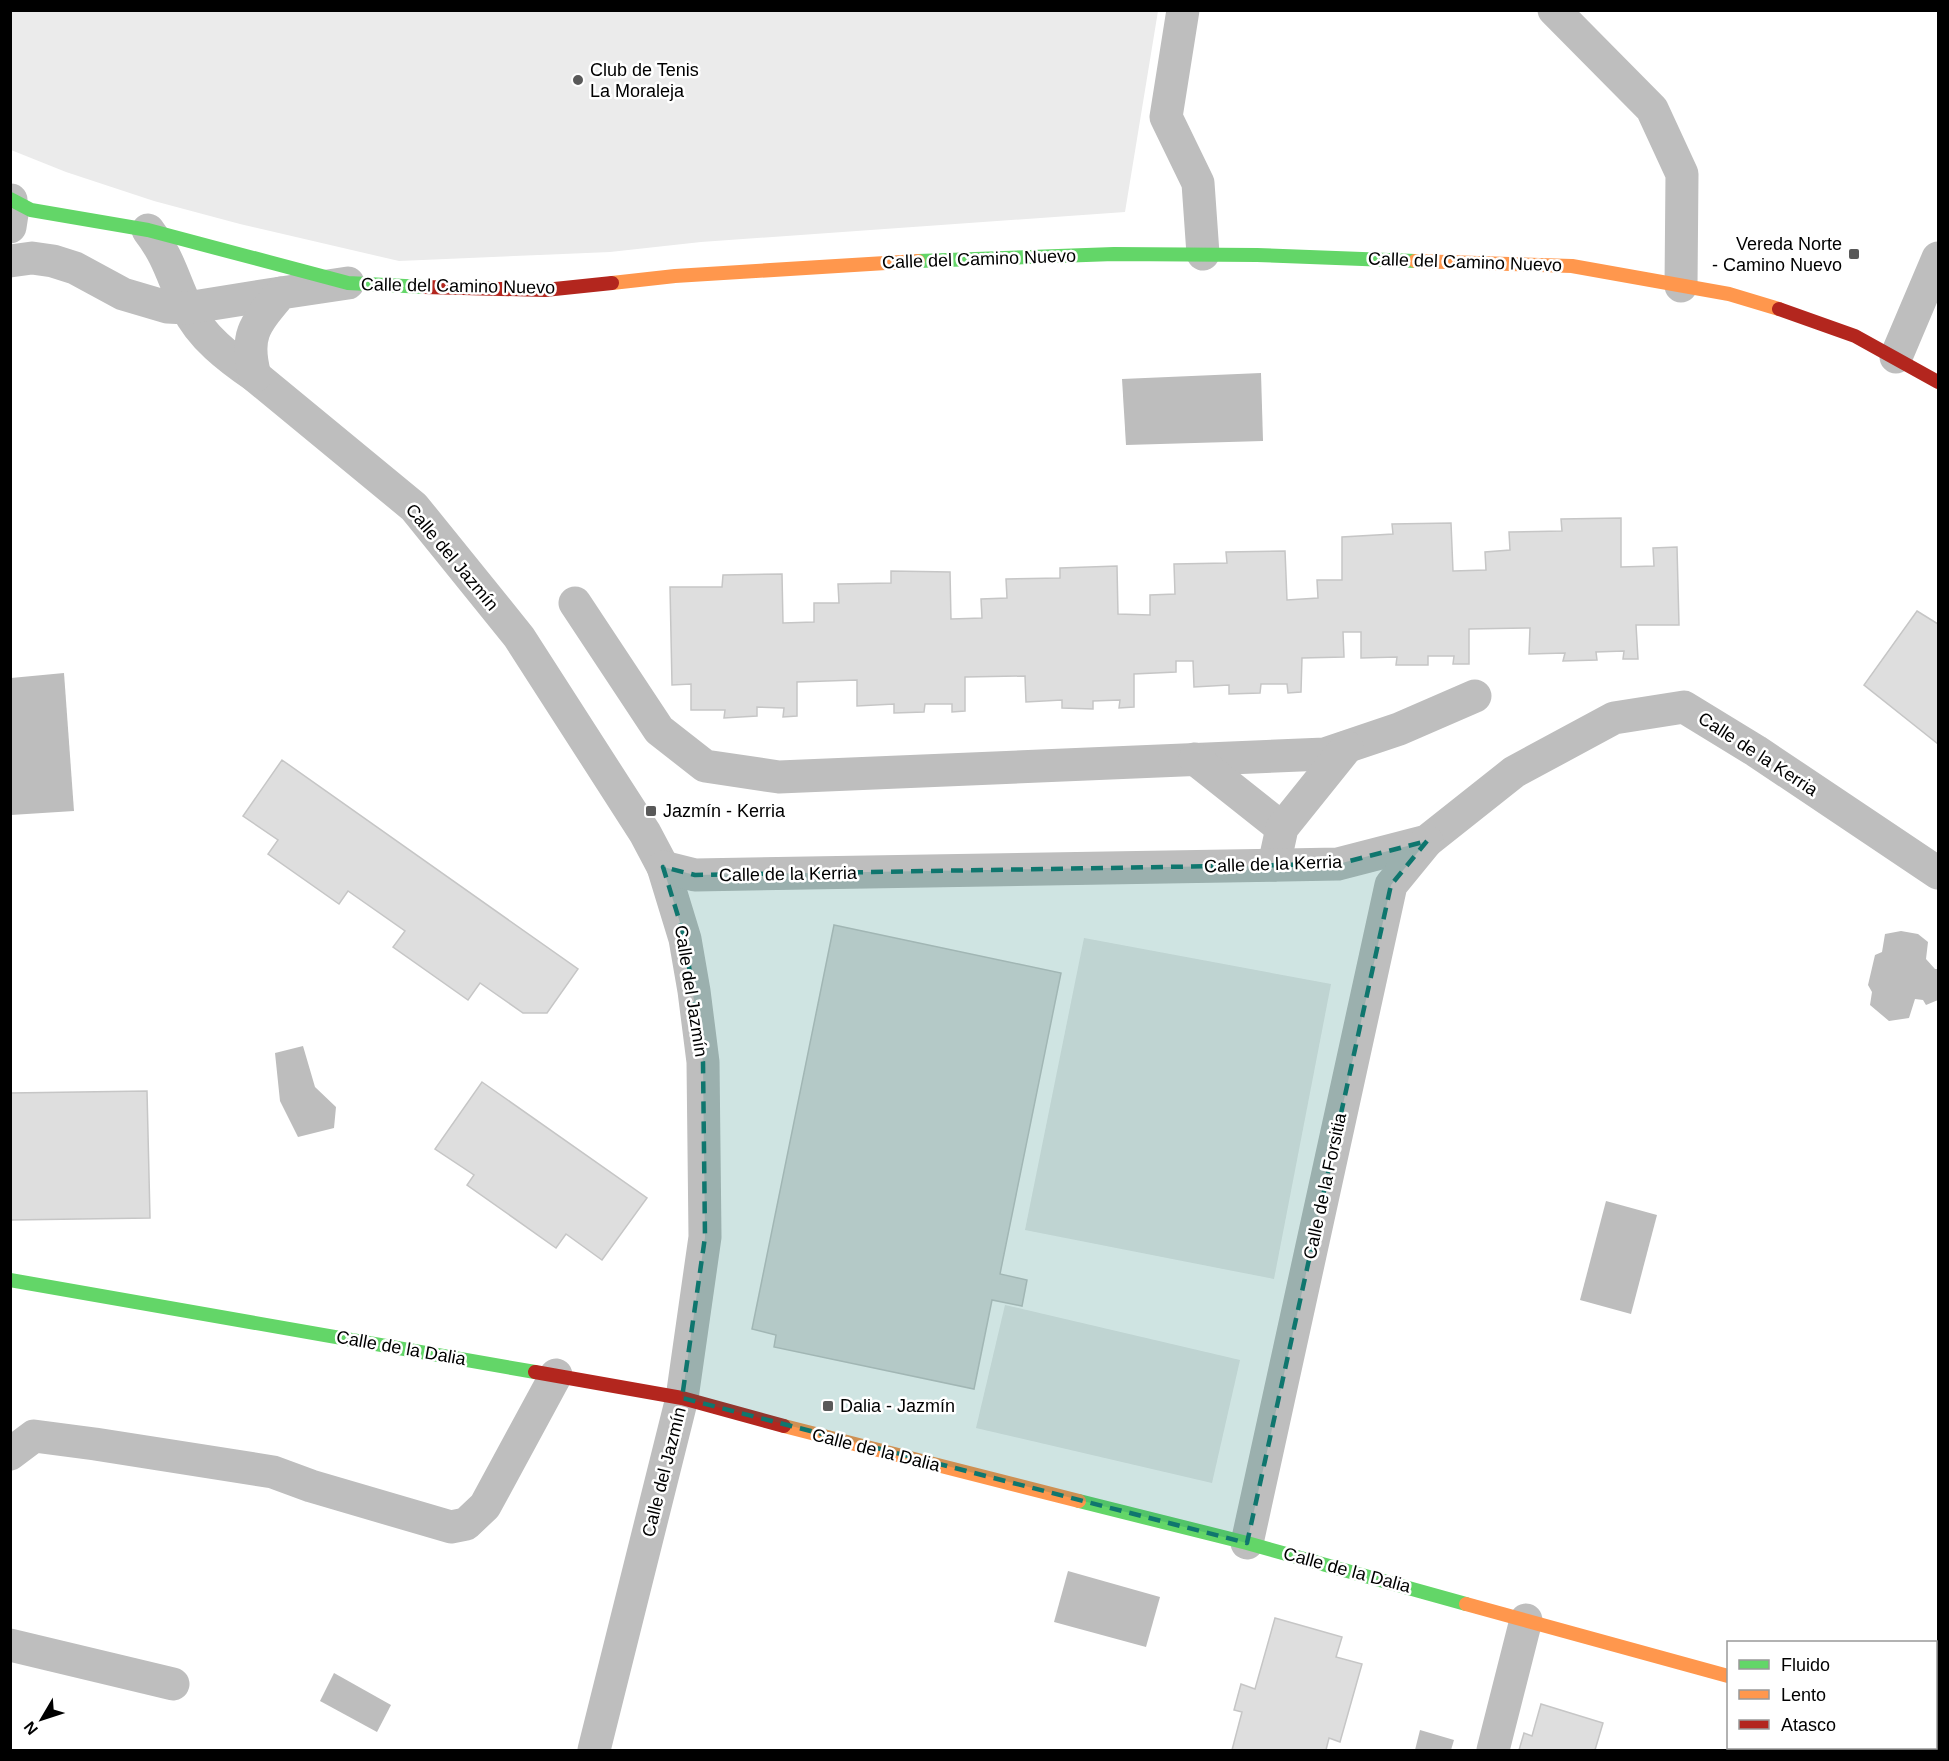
<svg xmlns="http://www.w3.org/2000/svg" width="1949" height="1761" font-family="Arial,sans-serif">
<style>
.green{fill:#ebebeb}
.water{fill:#bdbdbd}
.building{fill:#dedede;stroke:#c6c6c6;stroke-width:1.5}
.lines{fill:none;stroke-linecap:round;stroke-linejoin:round}
.street{stroke:#bebebe;stroke-width:33}
.fast{stroke:#63d668;stroke-width:14}
.slow{stroke:#ff974d;stroke-width:14}
.jam{stroke:#b3261e;stroke-width:14}
.marked{fill:#0f766e;fill-opacity:0.2;stroke:#0f766e;stroke-width:4.5;stroke-dasharray:12 8;stroke-linejoin:round}
.poi-dot{fill:#595959;stroke:#fff;stroke-width:2}
.labels{text-anchor:middle;dominant-baseline:central;stroke-width:5;stroke-linejoin:round;paint-order:stroke}
.poi-label{font-size:18px;fill:#000;stroke:#fff;text-anchor:start}
.street-label{font-size:18px;fill:#000;stroke:#fff}
</style>
<rect width="100%" height="100%" fill="#fff"/>
<g class="green">
<polygon points="10,11 11,10 1158,11 1125,212 701,242 610,252 399,261 240,224 154,201 66,172 11,150"/>
<polygon points="1084,938 1331,984 1274,1279 1025,1230"/>
<polygon points="1005,1305 1240,1360 1212,1483 976,1428"/>
</g>
<g class="water">
<polygon points="1261,373 1263,441 1126,445 1122,379"/>
<polygon points="64,673 74,811 11,815 11,678"/>
<polygon points="1901,931 1918,934 1928,942 1926,959 1935,969 1938,969 1938,1000 1926,1005 1923,1000 1915,999 1909,1018 1889,1021 1870,1005 1872,992 1868,985 1875,955 1882,952 1885,934"/>
<polygon points="303,1046 315,1087 336,1107 334,1128 298,1137 280,1101 275,1053"/>
<polygon points="1606,1201 1657,1215 1631,1314 1580,1300"/>
<polygon points="1068,1571 1160,1597 1146,1647 1054,1622"/>
<polygon points="334,1673 391,1705 377,1732 320,1701"/>
<polygon points="1420,1730 1454,1740 1451,1750 1415,1750"/>
</g>
<g class="building">
<polygon points="1621,518 1621,567 1654,566 1653,548 1677,547 1679,625 1636,625 1638,659 1623,659 1624,651 1596,652 1597,660 1563,661 1565,653 1529,654 1530,628 1469,629 1469,664 1453,664 1454,656 1428,656 1428,665 1396,665 1397,657 1361,658 1361,632 1343,632 1344,657 1302,658 1301,692 1288,693 1287,684 1261,684 1260,693 1229,694 1229,685 1194,687 1193,661 1176,661 1176,672 1134,674 1134,707 1119,708 1120,700 1093,701 1093,709 1062,708 1062,700 1026,702 1025,676 965,677 965,711 952,712 952,704 925,704 924,712 894,713 894,704 857,706 857,680 797,682 797,716 783,717 784,708 757,707 757,716 724,718 725,710 691,710 691,684 672,685 670,587 722,587 723,575 782,574 783,623 814,622 814,603 839,603 838,584 891,583 891,571 950,572 951,619 982,618 981,599 1007,598 1006,579 1060,578 1060,568 1117,566 1118,614 1150,615 1150,595 1175,594 1174,564 1227,563 1226,552 1285,551 1287,600 1318,598 1317,580 1342,580 1342,537 1393,534 1392,524 1451,523 1453,571 1486,570 1485,552 1510,550 1509,532 1562,531 1561,519"/>
<polygon points="1917,611 1938,624 1938,744 1864,685"/>
<polygon points="282,760 578,969 547,1013 523,1013 480,983 468,1000 393,947 405,931 348,891 339,904 268,854 278,840 243,816"/>
<polygon points="834,925 1061,973 1000,1274 1027,1280 1022,1306 992,1300 974,1389 774,1347 776,1335 752,1329"/>
<polygon points="482,1082 647,1198 602,1260 566,1234 556,1248 467,1185 474,1175 435,1149"/>
<polygon points="147,1091 150,1218 10,1220 10,1093"/>
<polygon points="1275,1618 1342,1637 1336,1657 1362,1664 1340,1742 1329,1738 1326,1750 1232,1750 1242,1712 1234,1710 1241,1684 1255,1689"/>
<polygon points="1541,1704 1603,1723 1595,1750 1519,1750 1524,1733 1532,1736"/>
</g>
<g class="lines">
<g class="street">
<polyline points="1183,10 1166,117 1198,183 1203,254"/>
<polyline points="1554,10 1652,109 1682,174 1681,286"/>
<polyline points="10,227 12,214 11,200"/>
<path d="M148 230C169 257 173 279 187 308 201 337 229 358 255 376L414 507 519 637 645 833 663 867 685 939 694 991 703 1062 705 1237 682 1398 594 1750"/>
<polyline points="10,261 32,258 53,261 75,268 123,294 167,307 187,308 281,293"/>
<polyline points="1896,357 1938,258"/>
<path d="M255 376C244 335 255 324 281 293L348 283"/>
<polyline points="575,603 659,730 705,766 779,777 1325,754 1399,729 1475,696"/>
<polyline points="1195,759 1282,828"/>
<polyline points="1274,865 1282,828 1347,747"/>
<polyline points="663,867 695,875 1338,864 1427,841 1514,772 1614,718 1684,707 1756,751 1938,873"/>
<polyline points="10,1454 34,1436 95,1444 273,1472 311,1486 451,1527 466,1524 485,1506 556,1375"/>
<polyline points="1247,1543 1391,885 1427,841"/>
<polyline points="10,1645 173,1684"/>
<polyline points="1936,1736 1938,1737"/>
<polyline points="1493,1750 1526,1620"/>
<polyline points="1818,1750 1819,1748"/>
</g>
<g class="fast">
<polyline points="10,199 31,210 148,230 348,283 424,287"/>
<polyline points="918,261 1114,254 1257,255 1415,261"/>
<polyline points="10,1280 535,1372"/>
<polyline points="1079,1501 1247,1543 1466,1604"/>
</g>
<g class="slow">
<polyline points="1415,261 1572,266 1729,294 1779,309"/>
<polyline points="612,283 675,276 918,261"/>
<polyline points="784,1426 1079,1501"/>
<polyline points="1466,1604 1728,1676"/>
</g>
<g class="jam">
<polyline points="424,287 545,290 612,283"/>
<polyline points="1779,309 1855,336 1938,382"/>
<polyline points="535,1372 682,1398 784,1426"/>
</g>
</g>
<path class="marked" d="M1427 841 1391 885 1247 1543 682 1398 705 1237 703 1062 685 939 663 867 695 875 1338 864Z"/>
<g class="poi-dot">
<circle cx="578" cy="80" r="6"/>
<rect x="1848" y="248" width="12" height="12" rx="3"/>
<rect x="645" y="805" width="12" height="12" rx="3"/>
<rect x="822" y="1400" width="12" height="12" rx="3"/>
</g>
<g class="labels">
<g class="poi-label">
<text x="590" y="70">Club de Tenis<tspan x="590" dy="21">La Moraleja</tspan></text>
<text x="1842" y="244" text-anchor="end">Vereda Norte<tspan x="1842" dy="21">- Camino Nuevo</tspan></text>
<text x="663" y="811">Jazmín - Kerria</text>
<text x="840" y="1406">Dalia - Jazmín</text>
</g>
<g class="street-label">
<text transform="translate(979 259) rotate(-2)">Calle del Camino Nuevo</text>
<text transform="translate(1465 262) rotate(2)">Calle del Camino Nuevo</text>
<text transform="translate(458 286) rotate(1)">Calle del Camino Nuevo</text>
<text transform="translate(452 557) rotate(50)">Calle del Jazmín</text>
<text transform="translate(1758 754) rotate(33)">Calle de la Kerria</text>
<text transform="translate(1273 864) rotate(-2)">Calle de la Kerria</text>
<text transform="translate(788 874) rotate(-1)">Calle de la Kerria</text>
<text transform="translate(691 991) rotate(81)">Calle del Jazmín</text>
<text transform="translate(1325 1186) rotate(-78)">Calle de la Forsitia</text>
<text transform="translate(401 1348) rotate(10)">Calle de la Dalia</text>
<text transform="translate(876 1450) rotate(14)">Calle de la Dalia</text>
<text transform="translate(664 1472) rotate(-76)">Calle del Jazmín</text>
<text transform="translate(1347 1570) rotate(15)">Calle de la Dalia</text>
</g>
</g>
<rect width="1949" height="1761" fill="none" stroke="#000000" stroke-width="24"/>
<rect x="1727" y="1641" width="210" height="108" fill="#ffffff" stroke="#999999" stroke-width="1.5"/>
<rect x="1739" y="1660" width="30" height="9" fill="#63d668" stroke="#999999" stroke-width="1.5"/>
<text x="1781" y="1671" font-size="18" fill="#000000">Fluido</text>
<rect x="1739" y="1690" width="30" height="9" fill="#ff974d" stroke="#999999" stroke-width="1.5"/>
<text x="1781" y="1701" font-size="18" fill="#000000">Lento</text>
<rect x="1739" y="1720" width="30" height="9" fill="#b3261e" stroke="#999999" stroke-width="1.5"/>
<text x="1781" y="1731" font-size="18" fill="#000000">Atasco</text>
<g transform="translate(42 1719) rotate(231)" stroke="#ffffff" stroke-width="4.5" paint-order="stroke">
<path d="M0-4.5L10 22L0 15L-10 22Z" fill="#000000"/>
<text y="-9" font-size="16" font-weight="bold" text-anchor="middle" fill="#000000">N</text>
</g>
</svg>
